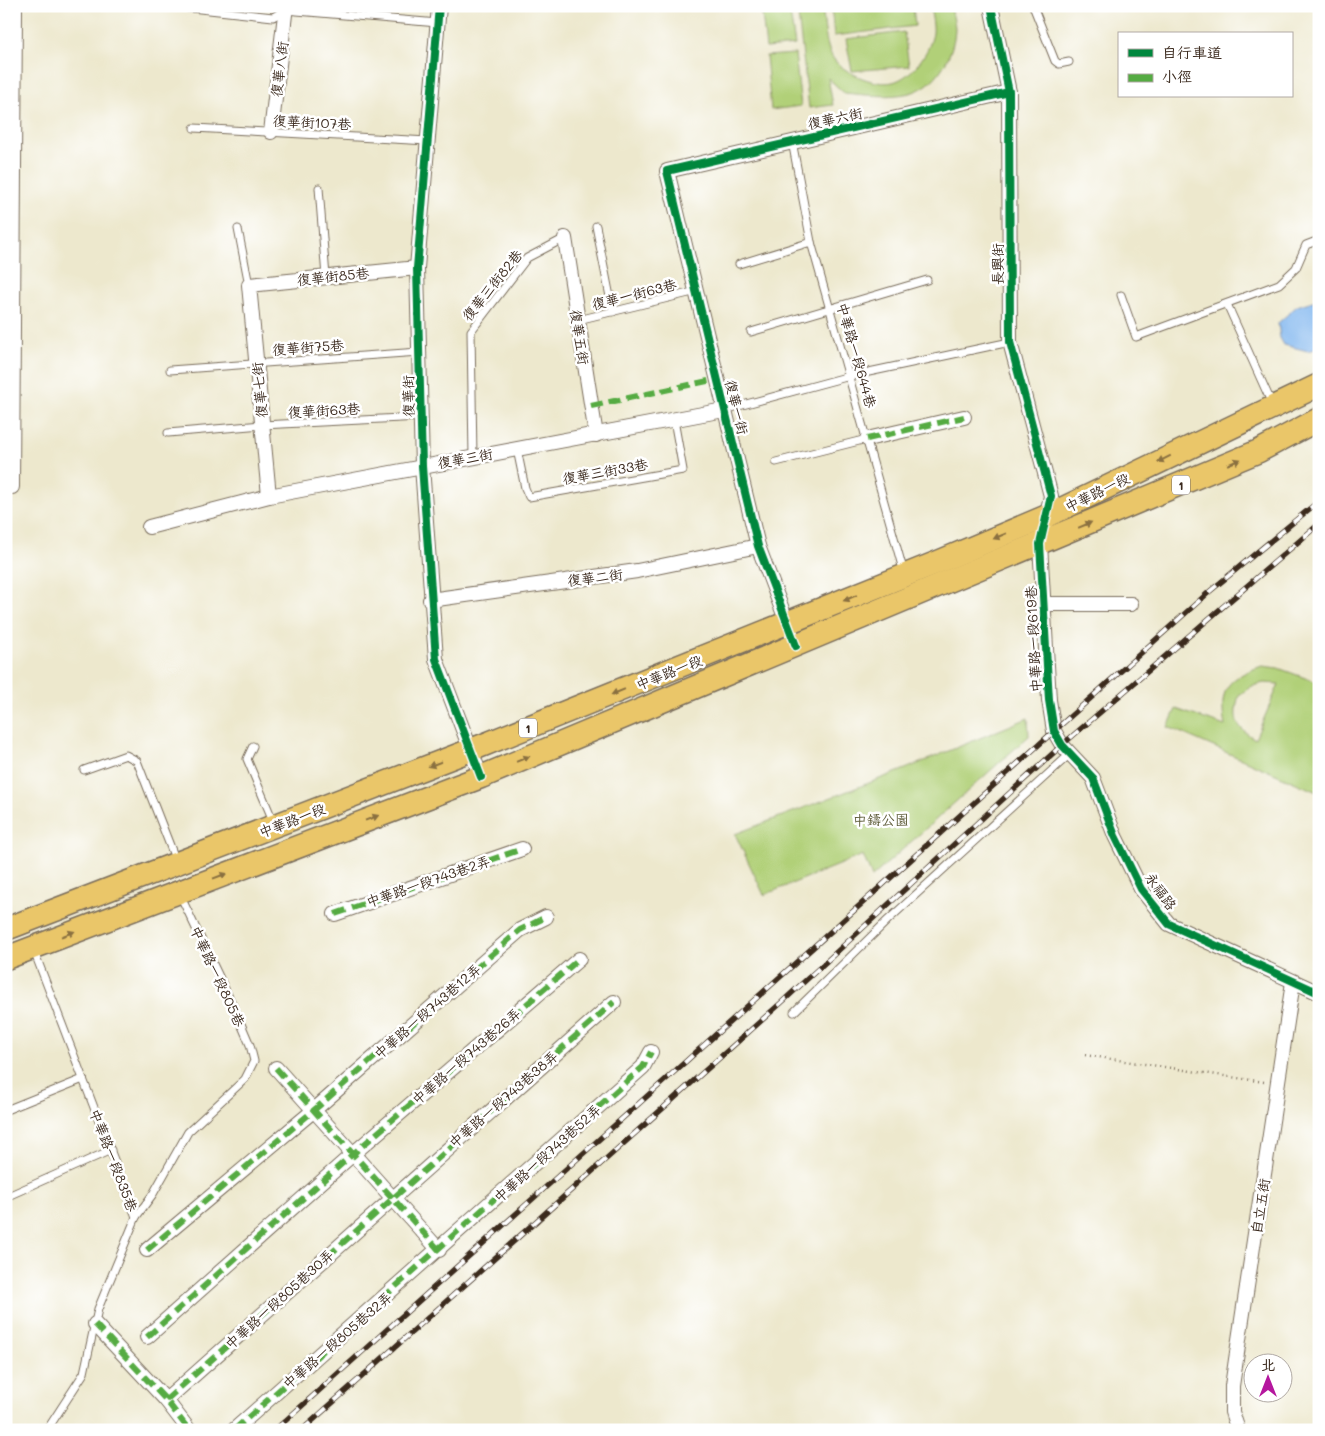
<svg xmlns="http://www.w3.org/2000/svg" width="1325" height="1436" font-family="Mali,'LXGW WenKai TC',sans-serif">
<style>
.green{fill:#b1d078;stroke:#767d4b;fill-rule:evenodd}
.water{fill:#7fb5ee;stroke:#5d7086}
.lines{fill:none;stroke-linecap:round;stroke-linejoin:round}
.service-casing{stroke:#796c5b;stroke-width:9}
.minor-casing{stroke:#796c5b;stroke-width:16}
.primary-casing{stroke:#796c5b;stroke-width:25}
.path{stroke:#796c5b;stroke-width:2.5;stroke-dasharray:1 4;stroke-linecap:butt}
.service{stroke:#fff;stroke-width:7}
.minor{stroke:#fff;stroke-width:14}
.primary{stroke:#eac669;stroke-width:22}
.rail-casing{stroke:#3b2a1e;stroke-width:5.5}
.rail{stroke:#fff;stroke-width:4;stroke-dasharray:11;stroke-linecap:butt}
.quiet{stroke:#55ab43;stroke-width:6;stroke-dasharray:12 6;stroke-linecap:butt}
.cycleway-casing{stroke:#fff;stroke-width:11}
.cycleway{stroke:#00873e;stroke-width:8}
.oneway{fill:#8a7040}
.labels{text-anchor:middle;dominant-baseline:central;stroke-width:5;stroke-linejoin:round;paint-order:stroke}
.shield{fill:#fff;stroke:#766a62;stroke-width:1}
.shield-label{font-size:12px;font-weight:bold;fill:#3b2a1e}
.street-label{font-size:14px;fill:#3b2a1e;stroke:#fff}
.park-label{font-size:14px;fill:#5e5c39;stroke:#fff}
</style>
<rect width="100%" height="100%" fill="#fff"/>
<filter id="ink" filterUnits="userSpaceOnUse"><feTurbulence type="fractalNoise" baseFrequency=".02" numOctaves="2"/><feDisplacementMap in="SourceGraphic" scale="10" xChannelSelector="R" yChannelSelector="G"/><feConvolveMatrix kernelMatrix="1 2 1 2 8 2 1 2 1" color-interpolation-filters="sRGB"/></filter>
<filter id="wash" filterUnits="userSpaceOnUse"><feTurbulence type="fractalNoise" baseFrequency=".0096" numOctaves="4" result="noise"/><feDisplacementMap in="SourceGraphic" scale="20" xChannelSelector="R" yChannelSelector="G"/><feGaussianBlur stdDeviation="1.12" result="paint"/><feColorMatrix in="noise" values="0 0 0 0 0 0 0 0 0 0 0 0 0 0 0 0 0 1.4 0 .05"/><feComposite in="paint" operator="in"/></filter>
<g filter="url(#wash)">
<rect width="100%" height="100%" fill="#ede8cd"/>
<g class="green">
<polygon points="761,6 789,6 795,45 766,48"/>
<path d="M797 6H822C825 23 824 49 836 62 848 74 875 86 893 82 912 77 930 52 933 33 934 25 931 14 930 6H951C952 14 955 22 955 29 954 55 937 86 910 93 889 98 866 95 844 93L828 78 833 105 809 108Z"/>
<polygon points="831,6 913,6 915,26 834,36"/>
<polygon points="904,32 909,66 852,71 846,39"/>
<polygon points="795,54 801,106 771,110 766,56"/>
<path d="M1262 666 1278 668 1319 683V793L1168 727 1176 709 1225 726C1218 689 1227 678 1262 666ZM1264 683 1279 684 1255 739C1234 726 1233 718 1239 695L1252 686Z"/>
<polygon points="1028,718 1029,736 872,877 863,855 764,895 735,834 903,770"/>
</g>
<polygon class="water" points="1319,299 1319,348 1308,351 1284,345 1280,338 1278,323 1297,306"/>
</g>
<g filter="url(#ink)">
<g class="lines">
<g class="service-casing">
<g id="service">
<polyline points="172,6 273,17 285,10 438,23"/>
<polyline points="1033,6 1055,61 1059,64 1069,62"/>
<polyline points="194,128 428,141"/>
<polyline points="792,141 811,242 904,573"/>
<polyline points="319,188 326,277"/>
<polyline points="596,226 613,312"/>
<polyline points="238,229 249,285"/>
<polyline points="739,264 811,242"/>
<polyline points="1121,295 1136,337 1279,284 1296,268 1306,245 1319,240"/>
<polyline points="1227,304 1272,404"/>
<polyline points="578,320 697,291"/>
<polyline points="751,332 927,280"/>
<polyline points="170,370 419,352"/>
<polyline points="724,410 850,376 1010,342"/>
<polyline points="168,433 262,425 421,417"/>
<polyline points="517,449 525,488 529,497 683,470 674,420"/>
<polyline points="473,457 471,331 527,258 565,238"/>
<polyline points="776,462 867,439"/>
<polyline points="253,746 247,759 274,823"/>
<polyline points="84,770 126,755 137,761 176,861"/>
<polyline points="34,951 136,1217"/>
<polyline points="794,1012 888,920 1070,754"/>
<polyline points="6,1110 83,1079"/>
<polyline points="8,1196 111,1150"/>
<polyline points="47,1430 84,1373 98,1309 136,1217 153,1194 188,1132 245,1079 254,1061 250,1045 236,1012 180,895"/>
</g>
</g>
<g class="minor-casing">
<g id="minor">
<polyline points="439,6 417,268 422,466 436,659 481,777"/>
<polyline points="991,6 1009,92 1010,342 1051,496 1040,544 1049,700 1054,731 1062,745 1093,778 1115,836 1141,889 1169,924 1319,993"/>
<polyline points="271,132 286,6"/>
<polyline points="565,238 596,435"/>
<polyline points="867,439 964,417"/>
<polyline points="6,487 12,487 15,6"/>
<polyline points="269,496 249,285 417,268"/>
<polyline points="149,527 269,496 724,410"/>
<polyline points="430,600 637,571 758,546"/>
<polyline points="1043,604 1131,604"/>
<polyline points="796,646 758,546 667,171 1009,92"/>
<polyline points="335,914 522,849"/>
<polyline points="276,1068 439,1250"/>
<polyline points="147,1250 313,1111 520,930 546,917"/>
<polyline points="95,1324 166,1400 189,1430"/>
<polyline points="147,1337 354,1153 579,959"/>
<polyline points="166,1400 614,1002"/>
<polyline points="234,1430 643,1067 651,1052"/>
<polyline points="1238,1430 1232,1412 1232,1386 1293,982"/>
</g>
</g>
<g class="primary-casing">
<g id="primary">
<polyline points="6,929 471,750 938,562 1045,517 1319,385"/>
<polyline points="6,958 481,777 1259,451 1319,419"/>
</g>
</g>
<polyline class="path" points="1085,1055 1264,1082"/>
<use href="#service" class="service"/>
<use href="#minor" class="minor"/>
<use href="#primary" class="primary"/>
<g class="rail-casing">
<g id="rail">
<polyline points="275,1430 1209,592 1319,501"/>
<polyline points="302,1430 781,1003 1062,745 1319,524"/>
</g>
</g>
<use href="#rail" class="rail"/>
<g class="quiet">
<polyline points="591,406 717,379"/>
<polyline points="867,439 964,417"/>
<polyline points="335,914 522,849"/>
<polyline points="276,1068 439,1250"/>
<polyline points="147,1250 313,1111 520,930 546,917"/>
<polyline points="95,1324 166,1400 189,1430"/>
<polyline points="147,1337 354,1153 579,959"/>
<polyline points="166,1400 614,1002"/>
<polyline points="234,1430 643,1067 651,1052"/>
</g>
<g class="cycleway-casing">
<g id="cycleway">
<polyline points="439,6 417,268 422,466 436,659 481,777"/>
<polyline points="991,6 1009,92 1010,342 1051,496 1040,544 1049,700 1054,731 1062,745 1093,778 1115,836 1141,889 1169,924 1319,993"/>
<polyline points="796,646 758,546 667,171 1009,92"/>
</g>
</g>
<use href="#cycleway" class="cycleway"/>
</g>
<defs><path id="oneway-solid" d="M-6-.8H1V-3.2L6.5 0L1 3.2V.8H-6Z" transform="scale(1.25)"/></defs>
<g class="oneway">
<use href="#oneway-solid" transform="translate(1164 459) rotate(154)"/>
<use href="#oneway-solid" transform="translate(1234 462) rotate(-23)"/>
<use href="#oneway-solid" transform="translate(1085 525) rotate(-23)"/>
<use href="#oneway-solid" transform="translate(1000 536) rotate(157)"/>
<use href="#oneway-solid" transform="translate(850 598) rotate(157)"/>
<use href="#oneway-solid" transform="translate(618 692) rotate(158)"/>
<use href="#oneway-solid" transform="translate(523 759) rotate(-22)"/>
<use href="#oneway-solid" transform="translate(435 764) rotate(159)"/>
<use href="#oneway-solid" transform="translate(372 818) rotate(-21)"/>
<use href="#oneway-solid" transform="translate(220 876) rotate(-21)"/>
<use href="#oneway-solid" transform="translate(68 934) rotate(-21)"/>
</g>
</g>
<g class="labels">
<g class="shield">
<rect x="1172" y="475.5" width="18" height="19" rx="4"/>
<rect x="519" y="718.5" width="18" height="19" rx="4"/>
</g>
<g class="shield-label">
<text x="1181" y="485">1</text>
<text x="528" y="728">1</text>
</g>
<g class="street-label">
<text transform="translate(279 69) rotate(-83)">復華八街</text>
<text transform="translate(835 118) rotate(-12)">復華六街</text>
<text transform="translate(312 122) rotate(3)">復華街107巷</text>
<text transform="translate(997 264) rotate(-90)">長興街</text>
<text transform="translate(333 276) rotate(-6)">復華街85巷</text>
<text transform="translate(492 285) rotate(-51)">復華三街82巷</text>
<text transform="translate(634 294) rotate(-14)">復華一街63巷</text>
<text transform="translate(580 337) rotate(81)">復華五街</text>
<text transform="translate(308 347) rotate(-4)">復華街75巷</text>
<text transform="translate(857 355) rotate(74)">中華路一段644巷</text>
<text transform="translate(259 390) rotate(-95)">復華七街</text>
<text transform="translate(408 396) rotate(-91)">復華街</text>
<text transform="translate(737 407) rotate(76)">復華一街</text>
<text transform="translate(324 410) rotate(-3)">復華街63巷</text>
<text transform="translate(465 458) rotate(-10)">復華三街</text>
<text transform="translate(605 471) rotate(-10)">復華三街33巷</text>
<text transform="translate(1097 492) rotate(-26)">中華路一段</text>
<text transform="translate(595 577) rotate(-7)">復華二街</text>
<text transform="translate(1033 639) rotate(-93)">中華路一段619巷</text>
<text transform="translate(669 672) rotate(-22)">中華路一段</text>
<text transform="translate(292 820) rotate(-21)">中華路一段</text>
<text transform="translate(428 881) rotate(-19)">中華路一段743巷2弄</text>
<text transform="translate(1161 891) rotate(54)">永福路</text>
<text transform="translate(218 976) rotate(65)">中華路一段805巷</text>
<text transform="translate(427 1011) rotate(-41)">中華路一段743巷12弄</text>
<text transform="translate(466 1056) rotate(-41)">中華路一段743巷26弄</text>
<text transform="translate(503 1099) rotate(-41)">中華路一段743巷38弄</text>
<text transform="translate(547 1153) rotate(-42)">中華路一段743巷52弄</text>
<text transform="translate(114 1160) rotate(69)">中華路一段835巷</text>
<text transform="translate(1260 1206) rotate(-81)">自立五街</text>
<text transform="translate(279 1299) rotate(-42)">中華路一段805巷30弄</text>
<text transform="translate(337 1340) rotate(-41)">中華路一段805巷32弄</text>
</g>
<g class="park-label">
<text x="881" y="819">中鑄公園</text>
</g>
</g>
<rect width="1325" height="1436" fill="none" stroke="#fff" stroke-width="25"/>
<rect x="1118" y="32" width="175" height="65" fill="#ffffff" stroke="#b1aaa5"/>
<rect x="1128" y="49" width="25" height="8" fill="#00873e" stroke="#b1aaa5"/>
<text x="1162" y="58" font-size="15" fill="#3b2a1e">自行車道</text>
<rect x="1128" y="74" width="25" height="8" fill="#55ab43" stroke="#b1aaa5"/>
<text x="1162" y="82" font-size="15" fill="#3b2a1e">小徑</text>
<g transform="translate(1268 1378)"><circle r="24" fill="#ffffff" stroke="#b1aaa5"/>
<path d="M0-4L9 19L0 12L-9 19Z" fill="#b5179e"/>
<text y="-8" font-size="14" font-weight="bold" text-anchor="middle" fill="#3b2a1e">北</text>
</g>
</svg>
